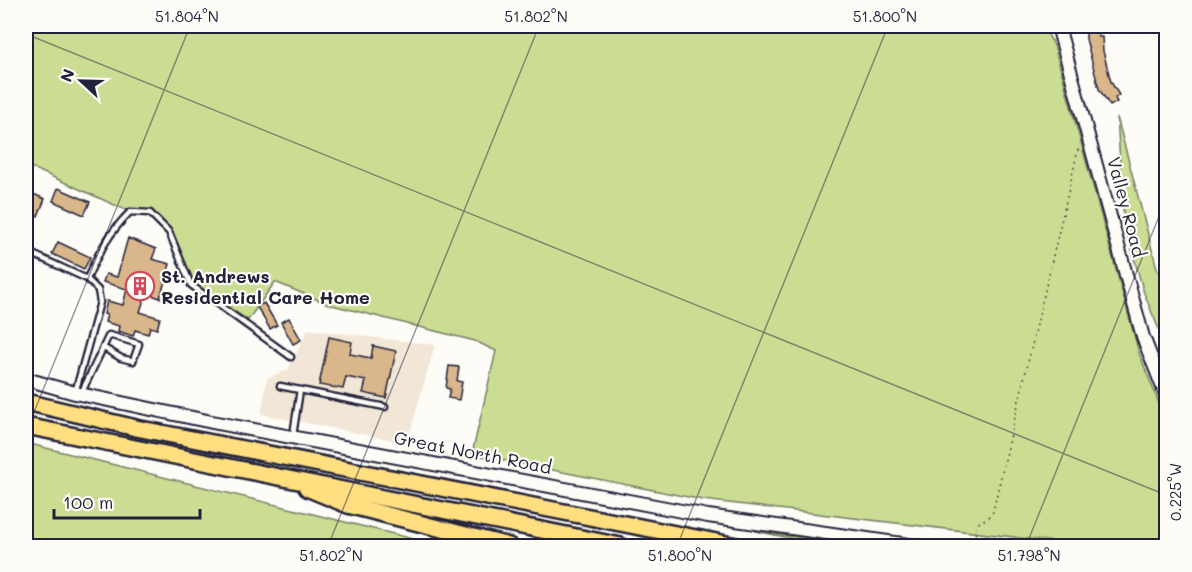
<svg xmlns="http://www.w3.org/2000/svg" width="1192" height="572" font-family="Mali,sans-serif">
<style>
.built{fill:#f2e7d7}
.green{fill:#cadd92;stroke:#768066;stroke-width:1.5}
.building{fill:#dab68b;stroke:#22223b;stroke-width:1.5}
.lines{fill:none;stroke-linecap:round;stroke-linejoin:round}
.service-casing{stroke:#22223b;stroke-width:9}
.secondary-casing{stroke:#22223b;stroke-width:16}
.motorway-casing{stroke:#22223b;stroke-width:20}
.path{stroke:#22223b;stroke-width:1.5;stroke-dasharray:1.5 4.5;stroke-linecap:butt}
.service{stroke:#fdfcf7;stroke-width:4.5}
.secondary{stroke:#fdfcf7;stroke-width:12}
.motorway{stroke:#ffdf80;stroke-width:15}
.ticks{fill:none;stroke:#22223b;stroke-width:1.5;stroke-opacity:0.45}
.labels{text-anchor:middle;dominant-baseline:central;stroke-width:4.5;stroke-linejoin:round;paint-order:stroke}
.street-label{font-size:18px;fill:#22223b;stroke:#fdfcf7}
.poi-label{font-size:18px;font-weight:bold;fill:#22223b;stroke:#fdfcf7;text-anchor:start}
.neatline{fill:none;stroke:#22223b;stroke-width:2}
.ticks-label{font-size:15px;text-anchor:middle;fill:#22223b}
</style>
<rect width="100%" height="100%" fill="#fdfcf7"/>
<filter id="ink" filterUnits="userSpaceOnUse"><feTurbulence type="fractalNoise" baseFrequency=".0167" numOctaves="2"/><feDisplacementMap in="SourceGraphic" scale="12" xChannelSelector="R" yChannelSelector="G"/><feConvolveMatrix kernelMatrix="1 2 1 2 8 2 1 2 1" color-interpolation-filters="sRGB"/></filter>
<g filter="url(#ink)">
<polygon class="built" points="308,329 435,345 407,443 261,414 267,378 288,370"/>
<g class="green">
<polygon points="26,26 1043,26 1054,45 1139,353 1166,421 1166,546 1089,546 703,500 472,454 496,351 475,341 328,304 275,282 248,320 191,285 169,232 150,213 130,212 26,165"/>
<polygon points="1117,117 1158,272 1166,281 1166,347 1144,293 1124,223"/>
<polygon points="26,443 442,546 26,546"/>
<polygon points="755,531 860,546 828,546"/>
</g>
<g class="building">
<polygon points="1086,26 1098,26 1098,37 1102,37 1103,51 1111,82 1119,95 1115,98 1117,102 1110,106 1099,89 1086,39"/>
<polygon points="58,188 90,202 84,215 53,201"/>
<polygon points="26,191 45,199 38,216 26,211"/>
<polygon points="128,238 156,249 152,259 170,264 160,298 146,293 140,312 160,318 157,329 150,327 148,334 135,330 133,336 118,331 119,326 105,322 107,315 104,314 107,301 123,305 127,289 103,282 106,274 117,277"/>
<polygon points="58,242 90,257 84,269 52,254"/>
<polygon points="264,303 277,325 270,329 257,307"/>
<polygon points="289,318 301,340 293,344 281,322"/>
<polygon points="329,337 352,342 350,354 371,358 373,346 396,351 386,398 363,393 366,381 346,377 343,389 319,385"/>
<polygon points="449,366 459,367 457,381 462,382 459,400 448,398 450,389 446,388"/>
</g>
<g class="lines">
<g class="service-casing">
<g id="service">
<polyline points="26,251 87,279"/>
<polyline points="280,386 385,407"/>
<path d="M75 393 100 302 98 290 87 279C98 253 110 232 130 212L150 213 169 232 191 285 291 357"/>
<polyline points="81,394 109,335 139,344 133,361 121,358 104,348"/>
<polyline points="293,435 300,390"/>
</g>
</g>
<g class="secondary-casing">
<g id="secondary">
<polyline points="1058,26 1143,337 1166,395"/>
<polyline points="26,379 75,393 212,422 708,516 916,546"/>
</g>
</g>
<g class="motorway-casing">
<g id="motorway">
<polyline points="26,402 136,428 737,546"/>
<polyline points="26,426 621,546"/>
<polyline points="307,488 348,505 509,546"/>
</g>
</g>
<polyline class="path" points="973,546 977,524 992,515 1079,146"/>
<use href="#service" class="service"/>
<use href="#secondary" class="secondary"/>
<use href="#motorway" class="motorway"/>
</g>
</g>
<path class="ticks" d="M26 34 1166 495M26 432 190 26M328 546 539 26M677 546 888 26M1026 546 1166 199"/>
<defs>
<g id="building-ring" transform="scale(1.5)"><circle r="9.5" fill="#fdfcf7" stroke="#d1495b" stroke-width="1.5"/><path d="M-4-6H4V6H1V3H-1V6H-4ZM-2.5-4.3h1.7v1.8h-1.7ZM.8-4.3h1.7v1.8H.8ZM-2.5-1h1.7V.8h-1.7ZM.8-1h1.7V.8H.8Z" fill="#d1495b"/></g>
</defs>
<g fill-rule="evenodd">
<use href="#building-ring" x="140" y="286"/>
</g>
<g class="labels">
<g class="street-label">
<text transform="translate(1127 207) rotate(75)">Valley Road</text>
<text transform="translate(473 452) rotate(11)">Great North Road</text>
</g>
<g class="poi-label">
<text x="161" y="276">St. Andrews<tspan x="161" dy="21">Residential Care Home</tspan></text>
</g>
</g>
<rect width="1192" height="572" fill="none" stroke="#fdfcf7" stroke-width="66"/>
<g transform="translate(81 81) rotate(292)" stroke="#fdfcf7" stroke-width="4.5" paint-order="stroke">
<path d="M0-4.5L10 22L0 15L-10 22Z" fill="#22223b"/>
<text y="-9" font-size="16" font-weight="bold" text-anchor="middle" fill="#22223b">N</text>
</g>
<path d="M54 509v9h146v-9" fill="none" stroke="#22223b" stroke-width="3"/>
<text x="63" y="509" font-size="18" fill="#22223b" stroke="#fdfcf7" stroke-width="4.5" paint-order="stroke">100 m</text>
<rect x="33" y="33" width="1126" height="506" class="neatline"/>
<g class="ticks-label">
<text x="187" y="22">51.804°N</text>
<text x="536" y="22">51.802°N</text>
<text x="885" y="22">51.800°N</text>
<text transform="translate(1176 492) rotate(-90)" y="5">0.225°W</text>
<text x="331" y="561">51.802°N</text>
<text x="680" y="561">51.800°N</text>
<text x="1029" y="561">51.798°N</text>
</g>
</svg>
